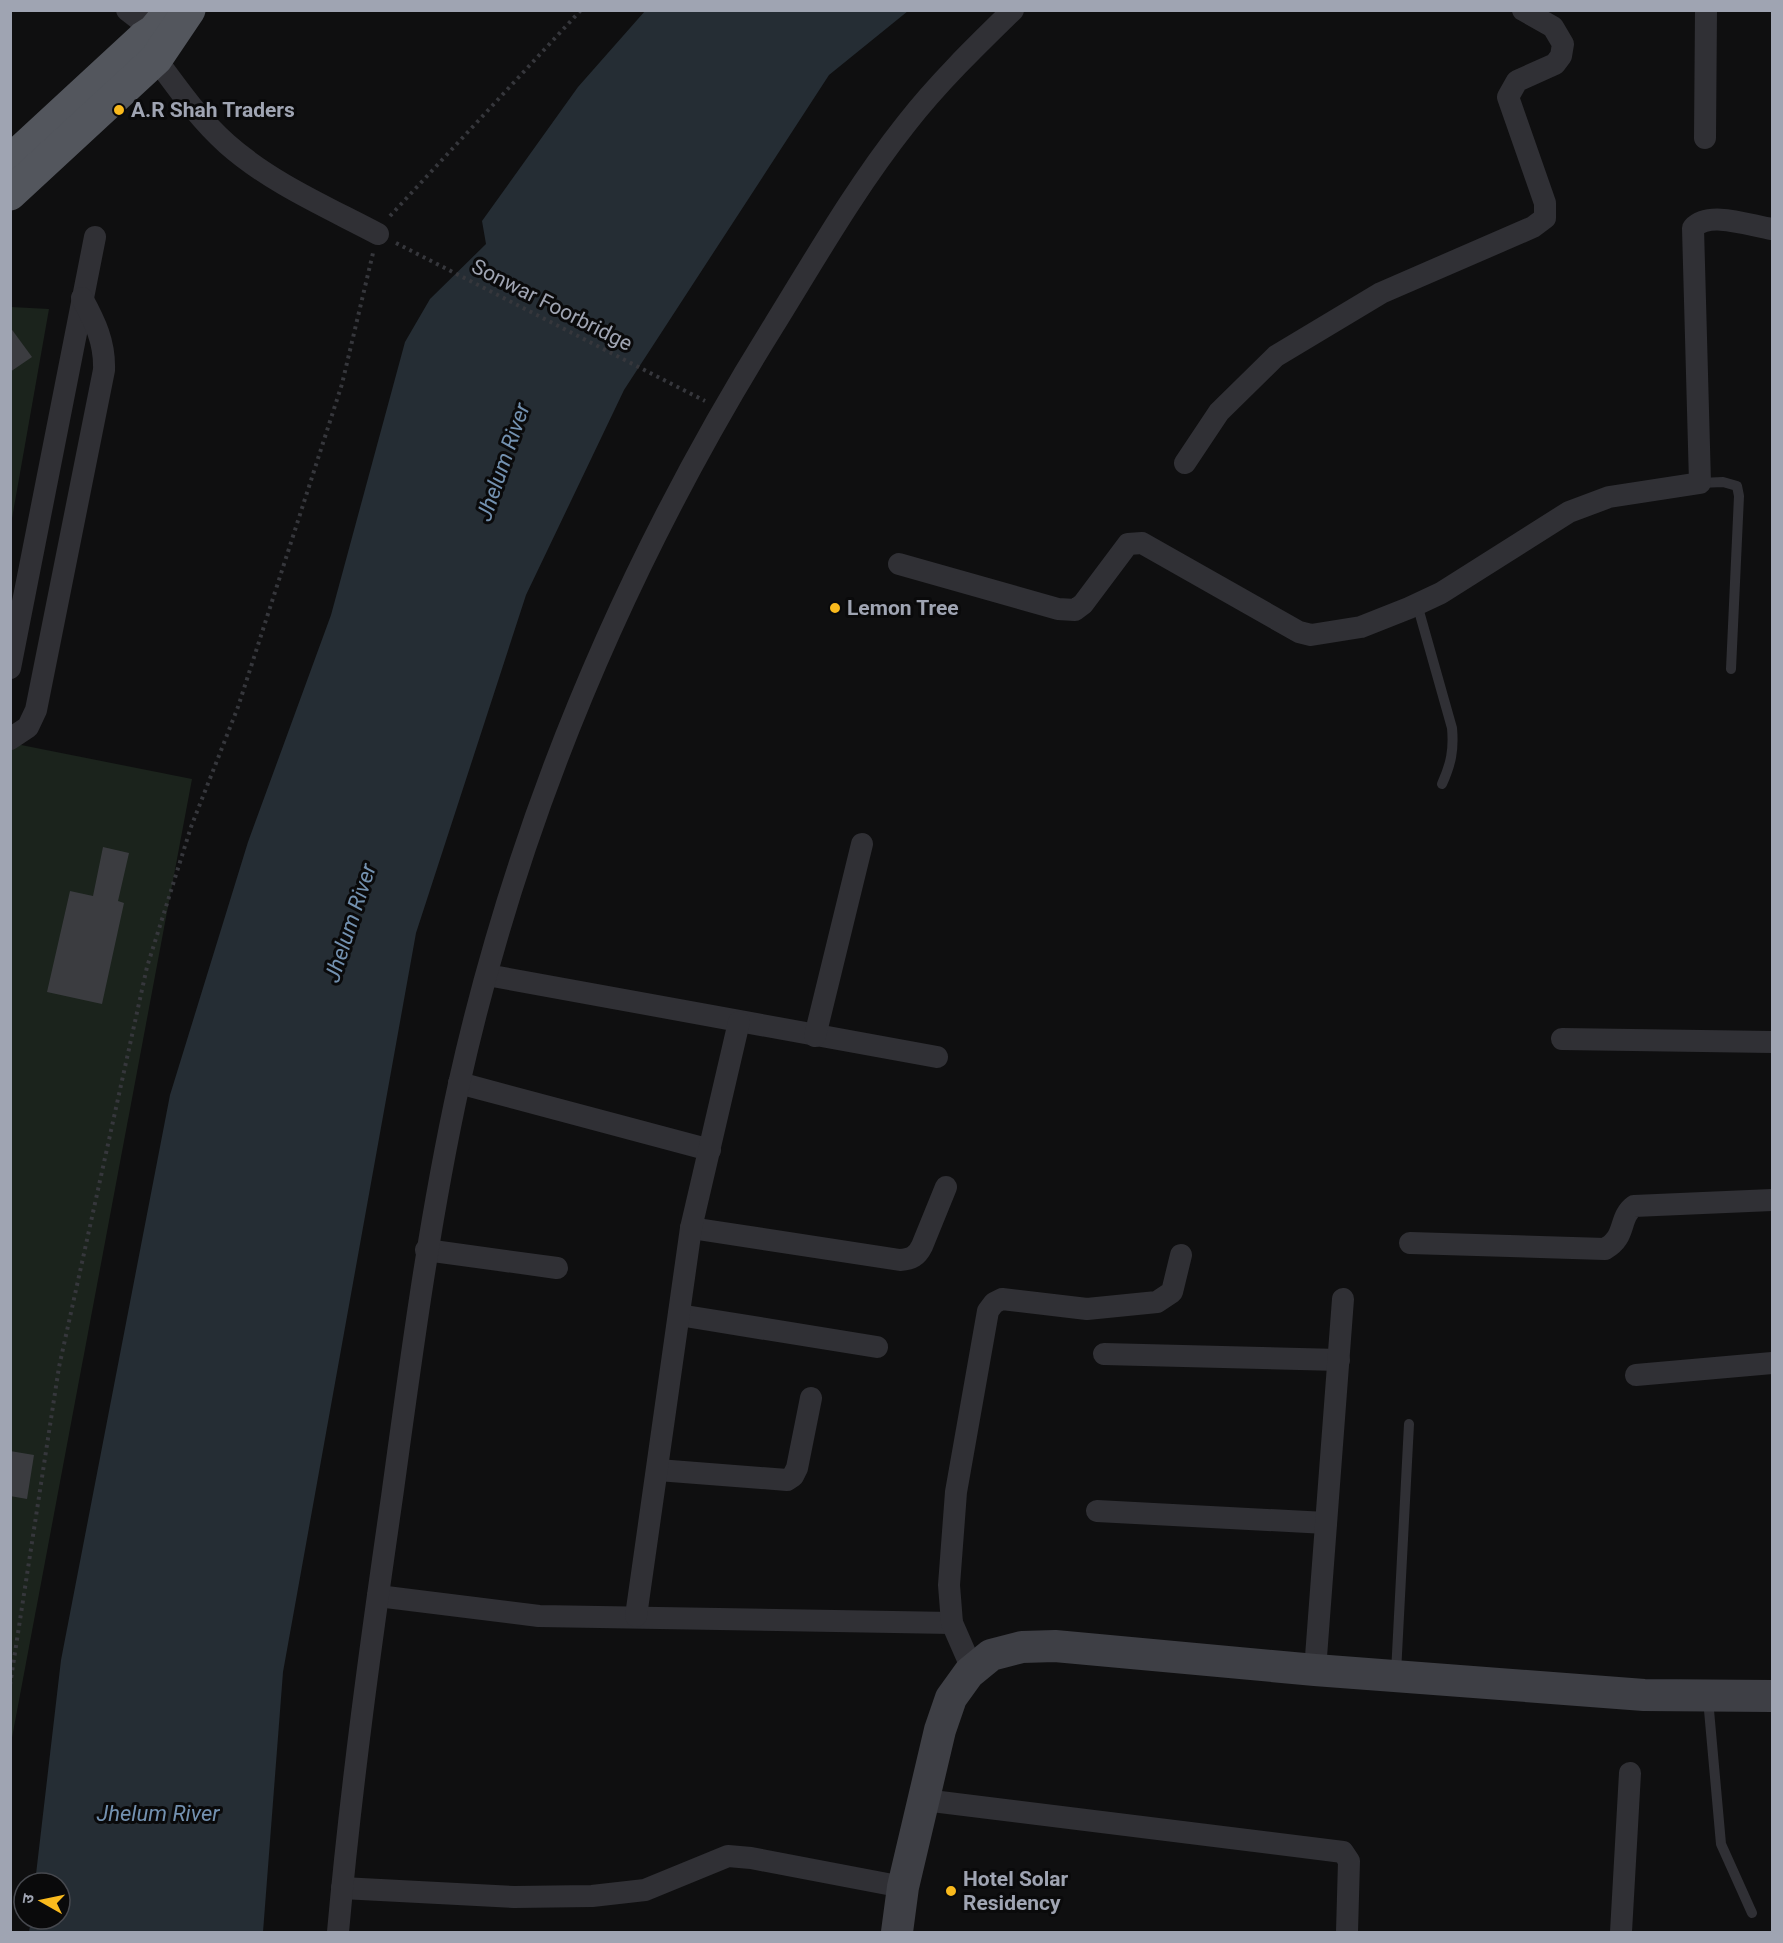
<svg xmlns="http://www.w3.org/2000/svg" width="1783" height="1943" font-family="Roboto,'Noto Sans Devanagari',sans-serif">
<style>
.green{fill:#1b231c}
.water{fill:#252d34}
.building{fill:#3b3c40}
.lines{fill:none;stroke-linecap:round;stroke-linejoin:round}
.path{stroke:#36373c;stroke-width:4;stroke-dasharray:3 4.5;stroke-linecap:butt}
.service{stroke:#303035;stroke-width:10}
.minor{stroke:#303035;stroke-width:22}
.secondary{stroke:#3e3f45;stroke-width:32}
.trunk{stroke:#53565d;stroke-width:33}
.poi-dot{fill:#faba1d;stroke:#0a0a0b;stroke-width:2}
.labels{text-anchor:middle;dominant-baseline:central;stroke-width:6;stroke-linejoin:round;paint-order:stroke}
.poi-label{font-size:21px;font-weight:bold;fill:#9fa4b2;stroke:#0a0a0b;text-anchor:start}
.street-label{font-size:21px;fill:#9fa4b2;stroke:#0a0a0b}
.water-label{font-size:22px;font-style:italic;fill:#7391b0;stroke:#0a0a0b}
</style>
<rect width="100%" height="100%" fill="#0f0f10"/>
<g class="green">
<polygon points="11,307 49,309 11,524"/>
<polygon points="11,743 192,779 11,1743"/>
</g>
<polygon class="water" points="645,11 908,11 829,75 624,390 526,595 416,933 283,1672 263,1932 29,1932 31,1919 60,1919 60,1883 35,1883 61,1660 170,1095 248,842 331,615 405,342 430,299 486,244 482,221 578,87"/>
<g class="building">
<polygon points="10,327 32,357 10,372"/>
<polygon points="103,847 129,853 118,901 124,903 102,1004 47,992 70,891 93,896"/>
<polygon points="10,1451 34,1455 27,1499 10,1496"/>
</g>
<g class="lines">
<g class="path">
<polyline points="390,216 581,10"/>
<polyline points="396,243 705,401"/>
<polyline points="10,1685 59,1367 147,967 191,827 238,707 342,384 373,253"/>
</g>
<g class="service">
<polyline points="1700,483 1723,482 1737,486 1739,496 1731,669"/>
<path d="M1417 604 1452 728C1454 750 1451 764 1442 784"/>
<polyline points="1396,1673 1409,1424"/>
<polyline points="1708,1699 1721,1844 1752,1913"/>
</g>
<g class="minor">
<polyline points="127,10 154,31"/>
<path d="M156 59C178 89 200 120 227 144 271 183 327 207 378 234"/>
<polyline points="1705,138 1706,10"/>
<polyline points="1185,463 1219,412 1276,356 1381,293 1533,227 1545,218 1545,203 1508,97 1517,81 1555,64 1561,56 1563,44 1553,27 1523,10"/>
<path d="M899 564 1058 609 1075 610 1083 604 1128 544 1142 543 1299 632 1311 635 1361 627 1409 608 1441 593 1569 512 1609 497 1700 483 1693 228C1709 210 1751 226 1772 229"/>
<polyline points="10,668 95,237"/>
<path d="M10 739 28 727 36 710 104 370C105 342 95 322 82 298"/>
<polyline points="487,975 937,1057"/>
<polyline points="815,1036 862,844"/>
<polyline points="1562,1039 1772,1042"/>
<polyline points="459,1083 710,1150"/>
<path d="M691 1228 900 1260C912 1259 917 1256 922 1246L946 1187"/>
<path d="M1410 1243 1605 1249C1627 1237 1618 1218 1634 1206L1772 1200"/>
<polyline points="426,1250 557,1268"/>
<polyline points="679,1315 877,1347"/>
<polyline points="1104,1354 1339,1360"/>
<polyline points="1636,1375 1772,1363"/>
<polyline points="658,1470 787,1480 793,1476 797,1468 811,1398"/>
<polyline points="1097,1511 1326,1523"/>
<polyline points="378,1596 539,1616 952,1623"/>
<polyline points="636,1616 691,1228 739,1022"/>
<polyline points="1315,1670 1343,1299"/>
<polyline points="973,1671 952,1623 949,1585 956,1492 988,1311 994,1303 1002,1299 1087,1309 1157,1302 1172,1292 1181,1255"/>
<polyline points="924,1800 1343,1852 1349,1861 1347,1932"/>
<polyline points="342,1888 514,1897 592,1896 645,1890 728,1856 751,1858 903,1887"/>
<path d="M338 1932C351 1787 371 1642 392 1497 411 1359 429 1221 459 1084 519 815 628 559 774 325 816 257 856 187 906 124 937 84 976 46 1013 10"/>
<polyline points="1621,1932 1630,1773"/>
</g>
<polyline class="secondary" points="897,1932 903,1887 940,1730 951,1698 969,1673 991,1655 1022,1647 1055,1646 1315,1670 1644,1695 1772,1696"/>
<g class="trunk">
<polyline points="10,161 143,38 154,31 171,10"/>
<polyline points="10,194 156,59 189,10"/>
</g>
</g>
<g class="poi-dot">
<circle cx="119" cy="110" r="6"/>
<circle cx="835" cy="608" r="6"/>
<circle cx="951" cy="1891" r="6"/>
</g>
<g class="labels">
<g class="poi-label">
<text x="131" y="110">A.R Shah Traders</text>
<text x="847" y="608">Lemon Tree</text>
<text x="963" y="1879">Hotel Solar<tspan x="963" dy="24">Residency</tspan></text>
</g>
<g class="street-label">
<text transform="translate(552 305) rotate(27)">Sonwar Foorbridge</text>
</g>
<g class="water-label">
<text transform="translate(503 462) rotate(-71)">Jhelum River</text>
<text transform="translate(350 923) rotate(-72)">Jhelum River</text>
<text x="158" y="1813">Jhelum River</text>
</g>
</g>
<rect width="1783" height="1943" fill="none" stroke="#9fa4b2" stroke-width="24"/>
<g transform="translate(42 1901) rotate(279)"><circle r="28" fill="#0a0a0b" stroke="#46484e" stroke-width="1.5"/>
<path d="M0-4.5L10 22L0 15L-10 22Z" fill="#faba1d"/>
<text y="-9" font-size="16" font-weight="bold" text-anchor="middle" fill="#9fa4b2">उ</text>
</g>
</svg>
